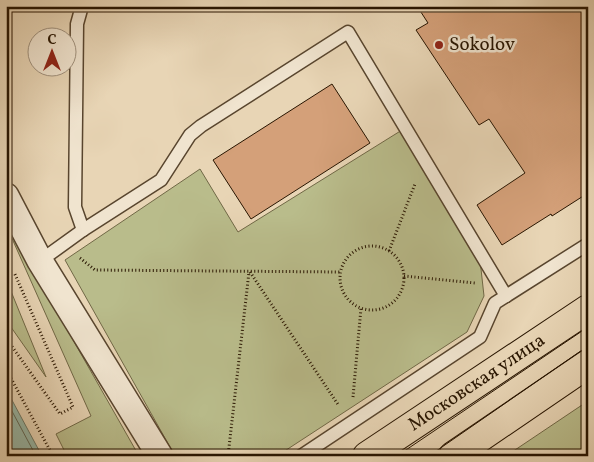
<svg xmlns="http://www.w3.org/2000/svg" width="594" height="462" font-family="Vollkorn,serif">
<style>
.green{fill:#b9bc8b;stroke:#706846}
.water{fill:#98b9a9;stroke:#6b7766}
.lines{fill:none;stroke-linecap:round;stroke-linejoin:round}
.shore{stroke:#606755;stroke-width:1}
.building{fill:#d4a079;stroke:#281501}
.lane-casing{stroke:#58452e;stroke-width:15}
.street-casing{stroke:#58452e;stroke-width:28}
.primary-casing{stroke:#281501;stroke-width:30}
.path{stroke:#281501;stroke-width:3;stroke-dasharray:1 2.5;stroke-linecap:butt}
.lane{stroke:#f0e4cf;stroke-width:12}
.street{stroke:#f0e4cf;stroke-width:25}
.primary{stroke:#e8d5b5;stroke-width:28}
.tram{stroke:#281501;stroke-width:1}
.poi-dot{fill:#8f2418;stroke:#f0e4cf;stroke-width:2}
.labels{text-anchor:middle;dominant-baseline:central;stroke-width:5;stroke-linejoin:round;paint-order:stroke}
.poi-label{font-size:19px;fill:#281501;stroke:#f0e4cf;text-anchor:start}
.street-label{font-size:19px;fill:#281501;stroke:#f0e4cf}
</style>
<rect width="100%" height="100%" fill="#e8d5b5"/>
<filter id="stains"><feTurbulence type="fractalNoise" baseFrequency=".004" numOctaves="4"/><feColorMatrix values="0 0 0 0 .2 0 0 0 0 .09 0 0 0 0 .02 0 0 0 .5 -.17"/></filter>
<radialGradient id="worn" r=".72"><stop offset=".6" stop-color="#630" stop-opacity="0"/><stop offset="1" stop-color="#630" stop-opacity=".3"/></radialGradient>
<g class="green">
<polygon points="402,130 480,260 484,296 467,332 277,456 175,456 65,260 200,169 238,232"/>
<polygon points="6,222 139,456 67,456 56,434 91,416 6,225"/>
<polygon points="6,279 46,377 6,320"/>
<polygon points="588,401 588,456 506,456"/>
</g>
<polygon class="water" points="6,389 42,456 6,456"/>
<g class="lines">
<polyline class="shore" points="6,400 36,456"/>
</g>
<g class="building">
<polygon points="417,6 588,6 588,193 552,216 551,214 502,245 477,205 525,173 489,119 479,125 416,30 428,23"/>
<polygon points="332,84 370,143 251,219 213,160"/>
</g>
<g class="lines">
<g class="lane-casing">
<g id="lane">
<polyline points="82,6 77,24 75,207 83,230"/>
<polyline points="40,261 83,230 161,180 190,135 201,126 348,32 506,296"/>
<polyline points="301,456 480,337 495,303 588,244"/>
</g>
</g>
<g class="street-casing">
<polyline id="street" points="6,196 40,261 160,456"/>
</g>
<g class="primary-casing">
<g id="primary">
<path id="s1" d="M367 456 588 309"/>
<polyline points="453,456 588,364"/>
</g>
</g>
<g class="path">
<circle cx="372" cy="278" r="32"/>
<polyline points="389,251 415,184"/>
<polyline points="80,258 95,270 340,272"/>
<polyline points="250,272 339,406"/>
<polyline points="404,276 475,283"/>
<polyline points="6,338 60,414 73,407 14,272"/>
<polyline points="6,369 53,456"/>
<polyline points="353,397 361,308"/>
<polyline points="228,456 249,272"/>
</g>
<use href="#lane" class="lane"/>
<use href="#street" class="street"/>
<use href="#primary" class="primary"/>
<g class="tram">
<polyline points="397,456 588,327"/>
<polyline points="429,456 588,346"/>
</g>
</g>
<circle class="poi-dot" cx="439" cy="45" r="5"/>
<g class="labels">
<g class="poi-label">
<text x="449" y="45">Sokolov</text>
</g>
<g class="street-label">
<text stroke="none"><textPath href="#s1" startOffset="132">Московская улица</textPath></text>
</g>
</g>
<rect width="594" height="462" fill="none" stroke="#e8d5b5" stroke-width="25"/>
<rect x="8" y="8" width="579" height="447" fill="none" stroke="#281501" stroke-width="2.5"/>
<rect x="12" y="12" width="569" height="437" fill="none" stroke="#281501"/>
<g transform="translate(52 52)"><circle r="24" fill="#f0e4cf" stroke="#a0917d"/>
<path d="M0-4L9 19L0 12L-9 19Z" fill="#8f2418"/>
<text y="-8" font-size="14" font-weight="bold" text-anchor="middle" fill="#281501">С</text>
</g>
<rect width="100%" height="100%" filter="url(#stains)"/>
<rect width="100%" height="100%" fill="url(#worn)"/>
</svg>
